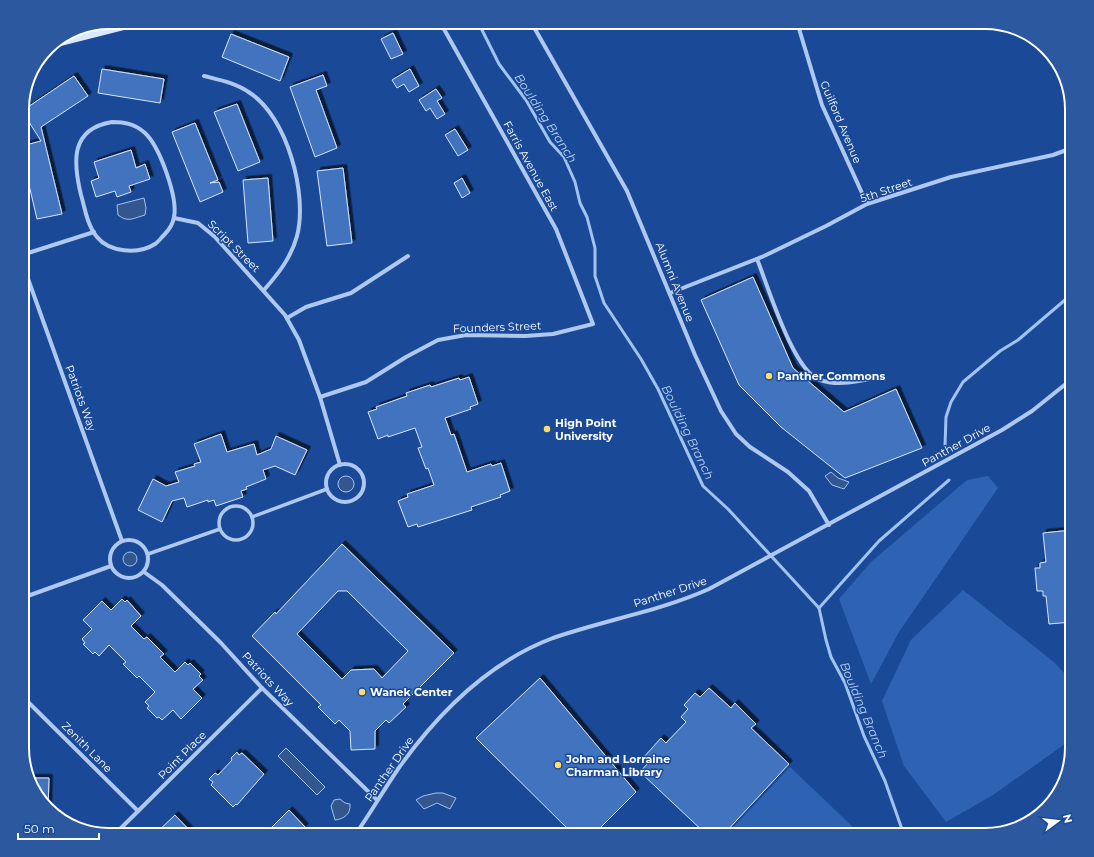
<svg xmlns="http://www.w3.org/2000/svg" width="1094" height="857" font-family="Montserrat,sans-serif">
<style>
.green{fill:#2e63b4}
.water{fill:#33568f;stroke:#a1c3f2}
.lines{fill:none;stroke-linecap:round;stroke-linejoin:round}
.stream{stroke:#a1c3f2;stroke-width:3}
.building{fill:#4373be;stroke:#d5e4fb;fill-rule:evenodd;filter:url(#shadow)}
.pedestrian{stroke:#aec8f0;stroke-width:3.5}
.minor{stroke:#aec8f0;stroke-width:4}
.secondary{stroke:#dce8fb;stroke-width:8}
.poi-dot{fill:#ffdc6d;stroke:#1a4a97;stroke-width:1.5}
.labels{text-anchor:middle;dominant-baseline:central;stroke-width:3;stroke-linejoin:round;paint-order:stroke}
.street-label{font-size:11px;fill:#fff;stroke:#1a4a97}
.poi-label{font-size:11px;font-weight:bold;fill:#fff;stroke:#1a4a97;text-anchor:start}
.water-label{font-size:12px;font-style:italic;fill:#bad3f7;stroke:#1a4a97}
.rim{fill:none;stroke:#fff;stroke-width:2}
</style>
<defs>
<filter id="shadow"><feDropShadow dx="3.5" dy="-3.5" stdDeviation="0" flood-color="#0009"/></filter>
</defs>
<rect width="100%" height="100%" fill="#1a4a97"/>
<g class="green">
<polygon points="988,476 998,488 899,632 871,684 839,599 871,562 967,480"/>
<polygon points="963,590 1055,663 1072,682 1072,739 993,795 946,822 904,766 882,701 911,640"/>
<polygon points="790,767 854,828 847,835 726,835"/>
</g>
<g class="water">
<path d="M144 198 146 208 145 215C134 218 128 223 118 215L117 205Z"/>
<polygon points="831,472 838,478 849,482 844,489 832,485 825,476"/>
<circle cx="346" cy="484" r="8"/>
<circle cx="130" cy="559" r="7"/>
<polygon points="286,748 325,787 317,795 278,756"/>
<polygon points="436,793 443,793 456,798 450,809 437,803 424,809 416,800 423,796"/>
<path d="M340 799 345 803 350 804C351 814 344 819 335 820L331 806 334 800Z"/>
</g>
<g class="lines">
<g class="stream">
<polyline points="478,22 499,64 526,100 550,142 564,157 575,182 580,203 587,217 595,248 595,276 604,303 641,359 658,389 703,486 728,509 819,608 826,640 831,657 845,683 864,736 885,781 904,835"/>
<polyline points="945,446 946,417 951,402 963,382 1000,351 1018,340 1072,294"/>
<polyline points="819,608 879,541 949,480"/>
</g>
</g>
<g class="building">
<polygon points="393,33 403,54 391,59 381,39"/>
<polygon points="231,34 289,57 280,81 222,57"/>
<polygon points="102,69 164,79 160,103 98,93"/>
<polygon points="410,69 419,86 409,92 404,84 397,88 392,80"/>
<polygon points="323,75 327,86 316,90 337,148 315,157 290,87"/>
<polygon points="74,76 88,96 41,127 62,214 37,219 22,155 22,146 41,141 22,111"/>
<polygon points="436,89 442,98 437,101 445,114 437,119 430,108 426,111 419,100"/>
<polygon points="237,104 260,162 238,171 214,112"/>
<polygon points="195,123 218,180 210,183 219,182 223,192 200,202 172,132"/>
<polygon points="455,129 468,150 458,156 445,135"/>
<polygon points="131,150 136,168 145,164 150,179 129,186 131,192 117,197 115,191 96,197 91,181 99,178 94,162"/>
<polygon points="343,168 352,243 327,246 317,171"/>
<polygon points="268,178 273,241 248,243 243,180"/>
<polygon points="462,178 470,193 462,198 454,183"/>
<polygon points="753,277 793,368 844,412 896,389 922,448 845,478 781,427 739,385 701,300"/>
<polygon points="469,377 478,404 470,407 471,409 445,418 451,435 454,434 467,472 491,464 492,466 501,463 510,491 500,495 501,497 471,507 472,510 418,527 417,524 408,527 398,501 408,497 407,494 434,485 428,468 426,469 418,448 422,447 415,428 388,437 388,435 378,439 368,412 377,409 376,407 407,396 406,393 430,385 431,387 459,378 460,380"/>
<polygon points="221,434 227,452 254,444 257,455 271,449 276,436 307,450 295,475 275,466 263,470 266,479 246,487 247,489 241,491 243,497 216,506 214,500 208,502 208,500 187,507 184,498 172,501 162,522 138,510 153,479 166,486 179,482 175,472 195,466 194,464 201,462 194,444"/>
<polygon points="1072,530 1072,622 1049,624 1046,596 1043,596 1043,591 1037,591 1035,568 1040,568 1040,563 1046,562 1043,533"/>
<path d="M342 544 454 653 403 704 406 707 389 723 386 720 375 731V749L351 750 350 731 339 720 335 724 318 707 321 705 252 636 275 612 276 614ZM338 591H347L408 651 382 678 374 669 351 670 342 679 297 634Z"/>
<polygon points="122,599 125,602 127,600 141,616 131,626 144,639 147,637 164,654 160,657 175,672 185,662 188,665 190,663 201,674 199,676 203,680 193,689 202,698 181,719 173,710 162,720 159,717 157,718 147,708 149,706 145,702 155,692 139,676 137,678 123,664 126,662 109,645 99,656 95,652 93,654 83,644 85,643 82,639 92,629 83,620 102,601 111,610"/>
<polygon points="540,678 636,792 593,835 574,835 476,738"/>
<polygon points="709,688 731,708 735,703 756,724 751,728 789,764 723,835 707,835 640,772 648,763 643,758 661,738 666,743 686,722 681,717 688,709 684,705 695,693 700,697"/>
<polygon points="237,752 239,755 242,753 264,774 237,805 236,804 233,807 211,785 213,782 209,779 215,773 218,775 232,760 231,758"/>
<polygon points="29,778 49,778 48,809 31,786"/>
<polygon points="289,810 305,827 297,835 264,835"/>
<polygon points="175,815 194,835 154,835"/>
</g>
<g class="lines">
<g class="pedestrian">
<circle cx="236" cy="523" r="17"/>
<polyline points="252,517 327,489"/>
<polyline points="148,554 220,529"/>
</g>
<g class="minor">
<polyline points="531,22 627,191 695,355 721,411 736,434 750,447 788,472 809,491 829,525"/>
<polyline points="797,22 822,105 867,204"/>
<path d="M204 76C220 80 236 83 250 93 287 117 308 194 297 236 291 258 278 274 264 290"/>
<path d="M112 122C125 122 135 124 145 133 160 147 178 198 174 217 173 224 168 231 164 235 161 238 158 242 155 244 138 255 109 252 97 237 87 225 85 208 81 195 73 162 70 129 112 122Z"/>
<polyline points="174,218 198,223 215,237 285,315 299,340 320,397 340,465"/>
<polyline points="22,255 94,232"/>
<path d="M757 259C768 286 793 371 820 380 840 387 861 380 881 377"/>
<polyline points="22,262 122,541"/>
<polyline points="670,293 764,256 826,226 867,204 951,177 1053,155 1072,148"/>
<polyline points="287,318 306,307 351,293 408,256"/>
<polyline points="320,397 366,382 406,357 438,340 466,335 525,336 553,334 593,324 556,229 440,22"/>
<circle cx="345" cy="483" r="19"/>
<circle cx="129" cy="559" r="19"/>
<polyline points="144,572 162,585 221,643 262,688 377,800"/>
<polyline points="22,598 111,566"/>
<polyline points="22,696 138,811"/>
<polyline points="114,835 262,688"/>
<path d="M355 835C370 814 383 791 398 769 437 714 489 662 553 638 605 620 660 611 709 589L1002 430 1032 411 1072 379"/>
</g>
<polyline class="secondary" points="52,44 139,22"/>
</g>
<g class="poi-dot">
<circle cx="769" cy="376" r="4"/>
<circle cx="547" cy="429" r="4"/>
<circle cx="362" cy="692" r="4"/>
<circle cx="558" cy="765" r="4"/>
</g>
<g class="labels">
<g class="street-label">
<text transform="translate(841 122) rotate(67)">Guilford Avenue</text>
<text transform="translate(531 166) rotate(61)">Farris Avenue East</text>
<text transform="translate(886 190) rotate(-19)">5th Street</text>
<text transform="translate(234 246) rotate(45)">Script Street</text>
<text transform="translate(675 282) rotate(68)">Alumni Avenue</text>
<text transform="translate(497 327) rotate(-2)">Founders Street</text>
<text transform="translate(81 398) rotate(70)">Patriots Way</text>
<text transform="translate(956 445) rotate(-29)">Panther Drive</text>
<text transform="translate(670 592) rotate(-18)">Panther Drive</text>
<text transform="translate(268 679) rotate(47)">Patriots Way</text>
<text transform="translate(87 747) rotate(45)">Zenith Lane</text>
<text transform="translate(182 755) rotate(-45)">Point Place</text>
<text transform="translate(389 769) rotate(-55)">Panther Drive</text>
</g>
<g class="poi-label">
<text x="777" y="376">Panther Commons</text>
<text x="555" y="423">High Point<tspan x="555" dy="13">University</tspan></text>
<text x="370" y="692">Wanek Center</text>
<text x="566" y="759">John and Lorraine<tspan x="566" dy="13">Charman Library</tspan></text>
</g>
<g class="water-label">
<text transform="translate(546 118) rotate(57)">Boulding Branch</text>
<text transform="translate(688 432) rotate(64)">Boulding Branch</text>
<text transform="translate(864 710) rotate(67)">Boulding Branch</text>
</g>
</g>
<path d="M0 0H1094V857H0ZM109 29H985A80 80 0 0 1 1065 109V748A80 80 0 0 1 985 828H109A80 80 0 0 1 29 748V109A80 80 0 0 1 109 29Z" fill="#2c589f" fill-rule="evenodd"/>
<path class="rim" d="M109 29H985A80 80 0 0 1 1065 109V748A80 80 0 0 1 985 828H109A80 80 0 0 1 29 748V109A80 80 0 0 1 109 29Z"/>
<g transform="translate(1058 821) rotate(75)" stroke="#1a4a97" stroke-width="3" paint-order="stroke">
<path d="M0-3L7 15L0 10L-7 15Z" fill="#ffffff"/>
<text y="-6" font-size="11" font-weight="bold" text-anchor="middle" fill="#ffffff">N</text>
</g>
<path d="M18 833v6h81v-6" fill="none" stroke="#ffffff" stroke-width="2"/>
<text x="24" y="833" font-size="12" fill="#ffffff" stroke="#1a4a97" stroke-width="3" paint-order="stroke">50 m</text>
</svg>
